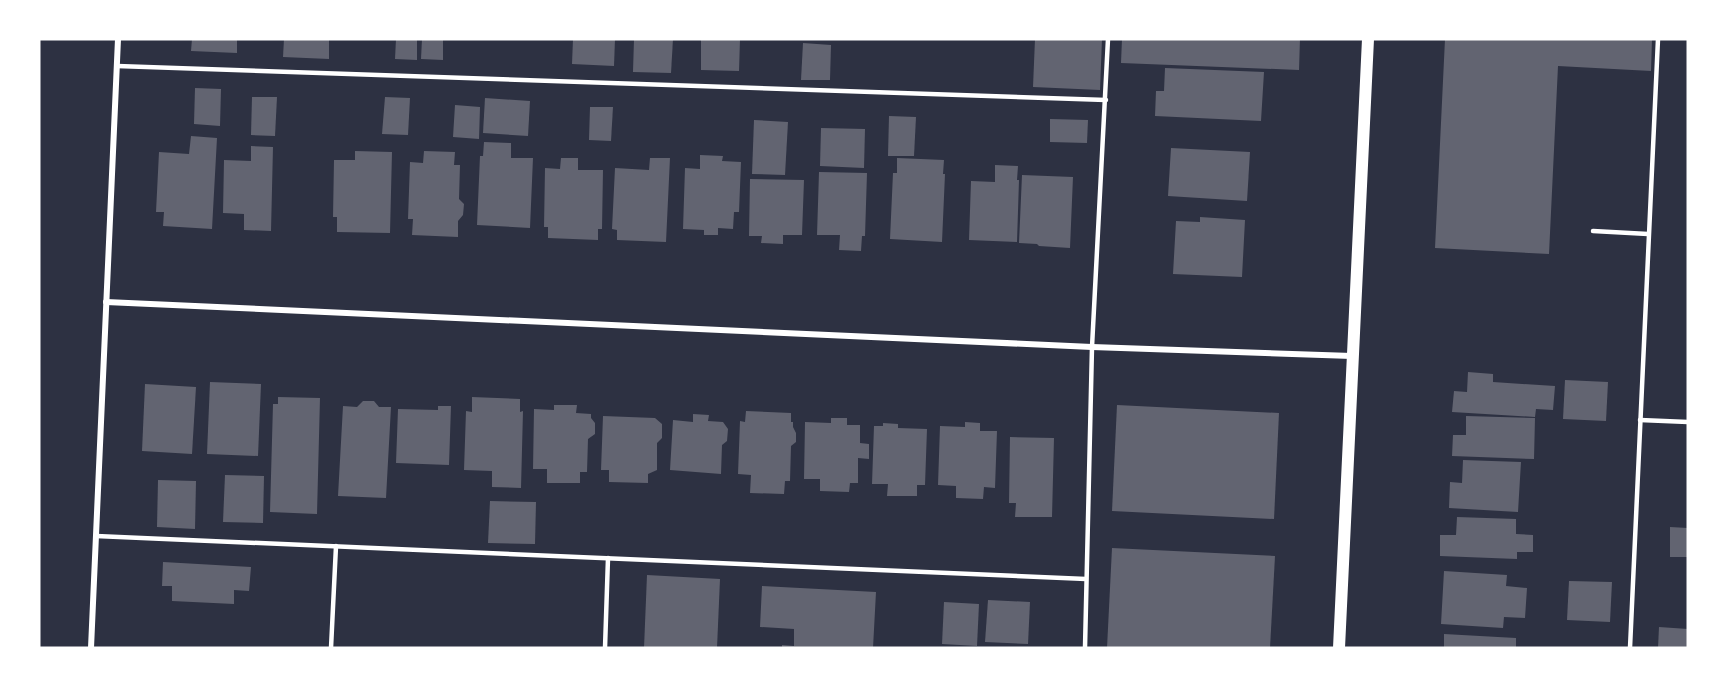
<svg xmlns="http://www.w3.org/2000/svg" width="1727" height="687" font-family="'DejaVu Sans',sans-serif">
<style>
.building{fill:#626471}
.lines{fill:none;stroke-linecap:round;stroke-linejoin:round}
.service{stroke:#fff;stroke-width:4.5}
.minor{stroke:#fff;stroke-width:6}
.secondary{stroke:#fff;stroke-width:12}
</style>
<rect width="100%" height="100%" fill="#2d3142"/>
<g class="building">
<polygon points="192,39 237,39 237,53 191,51"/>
<polygon points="284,39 329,39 329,59 283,57"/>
<polygon points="396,39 417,39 417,60 395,59"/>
<polygon points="422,39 443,39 443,60 421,59"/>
<polygon points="573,39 615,39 614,66 572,64"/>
<polygon points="634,39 673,39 671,73 633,72"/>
<polygon points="701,39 740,39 739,71 701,70"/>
<polygon points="1035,39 1102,39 1100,90 1033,87"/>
<polygon points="1122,39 1300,39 1299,70 1121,63"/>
<polygon points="1445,39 1652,39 1651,71 1558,66 1549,254 1435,248"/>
<polygon points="803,43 831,45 830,80 801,80"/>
<polygon points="1165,68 1264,72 1261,121 1155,116 1156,91 1164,91"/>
<polygon points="195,88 221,89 220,126 194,124"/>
<polygon points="252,97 277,97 275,136 251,135"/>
<polygon points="385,97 410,98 408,135 382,134"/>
<polygon points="485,98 530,101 528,136 483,133"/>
<polygon points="455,105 480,107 479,139 453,137"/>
<polygon points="590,107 613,107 611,141 589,140"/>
<polygon points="889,116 916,117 914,156 888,156"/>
<polygon points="1050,119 1088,120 1087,143 1050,142"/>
<polygon points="754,120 788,122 785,175 752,174"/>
<polygon points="821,128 865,129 864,168 820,166"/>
<polygon points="191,136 217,138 212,229 163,226 164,212 156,212 159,152 189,154"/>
<polygon points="484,142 511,143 511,158 533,158 530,228 477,225 480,156 483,156"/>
<polygon points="251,146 273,147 271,231 244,230 244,214 223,213 224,160 251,161"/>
<polygon points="1171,148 1250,152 1247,201 1168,196"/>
<polygon points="355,151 392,152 390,233 337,232 337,217 333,217 334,160 355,160"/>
<polygon points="424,151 455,152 454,165 460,165 459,199 464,204 463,215 458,221 458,237 412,235 413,219 408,219 410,162 423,163"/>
<polygon points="700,155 723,156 722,161 741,162 739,212 734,212 733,229 718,228 718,235 704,235 704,230 683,229 685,168 700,169"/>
<polygon points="561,158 578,158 578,170 603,170 602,229 598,229 598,240 548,238 548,227 544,227 545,168 560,169"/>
<polygon points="650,158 670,158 666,242 617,240 617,230 612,229 615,168 649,170"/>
<polygon points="897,158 944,160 943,174 945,174 942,242 890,239 893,173 897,173"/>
<polygon points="995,165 1018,166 1017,180 1019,180 1017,242 969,240 971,181 995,182"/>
<polygon points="819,172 867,173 865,236 862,236 861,251 839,250 840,235 817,235"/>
<polygon points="1022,175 1073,177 1070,248 1039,246 1037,244 1019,243"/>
<polygon points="750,179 804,180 802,235 783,235 783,244 761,243 762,236 749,236"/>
<polygon points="1200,217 1245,220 1242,277 1173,274 1176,221 1200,222"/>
<polygon points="1468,372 1493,374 1493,382 1555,386 1553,410 1536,409 1535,417 1452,412 1454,391 1467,392"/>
<polygon points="1565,380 1608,382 1606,421 1563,419"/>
<polygon points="210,382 261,384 258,456 207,454"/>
<polygon points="145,384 196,387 192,454 142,451"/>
<polygon points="278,397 320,398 317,514 270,512 273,404 278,404"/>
<polygon points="472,397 520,399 520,412 523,411 521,488 492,487 492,471 464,470 466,411 472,412"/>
<polygon points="363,401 374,401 379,407 391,407 386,498 338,496 343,406 357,407"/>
<polygon points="554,405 577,405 576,413 591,414 591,418 595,423 595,434 588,439 587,472 580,472 580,483 547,483 547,469 533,469 534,409 554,410"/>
<polygon points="1117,405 1279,413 1274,519 1112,511"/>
<polygon points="438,406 451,406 449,465 396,463 398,409 438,410"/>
<polygon points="746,411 791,413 791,422 793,422 793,427 796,433 796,442 791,446 790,481 785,481 784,494 750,493 751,475 738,474 740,421 745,422"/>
<polygon points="693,414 709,415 708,421 723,422 728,429 727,441 722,445 721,474 670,470 673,420 693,422"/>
<polygon points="603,416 655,418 662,424 662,438 657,443 657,470 648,474 648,483 609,482 609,470 601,470"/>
<polygon points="1466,416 1535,418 1534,459 1452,456 1453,435 1466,435"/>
<polygon points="831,418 847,418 847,425 860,425 860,443 869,444 869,459 858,458 858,483 850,483 849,492 820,491 820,479 804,479 805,422 831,423"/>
<polygon points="965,422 980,423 980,431 997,431 995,488 984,487 983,499 956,498 956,486 938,485 940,426 965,427"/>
<polygon points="883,423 898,424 898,428 927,429 925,485 917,485 917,496 887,496 888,484 872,484 874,426 883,426"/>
<polygon points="1010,437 1054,438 1052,517 1015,517 1016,503 1009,503"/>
<polygon points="1463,460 1521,462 1518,512 1449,508 1450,482 1462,483"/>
<polygon points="225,475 264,476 263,523 223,522"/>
<polygon points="158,480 196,481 195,529 157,527"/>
<polygon points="490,501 536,502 535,544 488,543"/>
<polygon points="1457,517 1516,519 1516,534 1533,535 1533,552 1517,552 1517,559 1440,556 1440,535 1456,535"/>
<polygon points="1670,527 1688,528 1688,557 1670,557"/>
<polygon points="1112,548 1275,556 1270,648 1107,648"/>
<polygon points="163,562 251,567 249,591 234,590 234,604 172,601 172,586 162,586"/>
<polygon points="1444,571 1507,575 1506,586 1527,588 1525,618 1504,617 1503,628 1441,624"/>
<polygon points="647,575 720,579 717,648 644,648"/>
<polygon points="1569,581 1612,582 1610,622 1567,620"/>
<polygon points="762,586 876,592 873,648 782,648 782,645 794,646 794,629 760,627"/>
<polygon points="988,600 1030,602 1028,644 985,642"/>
<polygon points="944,602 979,604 977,646 942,644"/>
<polygon points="1659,627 1688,629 1688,648 1658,648"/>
<polygon points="1444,634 1516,638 1516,648 1444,648"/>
</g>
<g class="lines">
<g class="service">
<polyline points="117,66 1106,100"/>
<polyline points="1593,231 1648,234"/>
<polyline points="1640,420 1688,422"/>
<polyline points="96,536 1086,579"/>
<polyline points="331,648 336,546"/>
<polyline points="605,648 608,558"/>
<polyline points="1085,648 1092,347 1108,39"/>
<polyline points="1630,648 1658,39"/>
</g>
<g class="minor">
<polyline points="106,302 1092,347 1352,356"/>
<polyline points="91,648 118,39"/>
</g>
<polyline class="secondary" points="1339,648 1368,39"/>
</g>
<rect width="1727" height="687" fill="none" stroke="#ffffff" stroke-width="81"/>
</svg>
